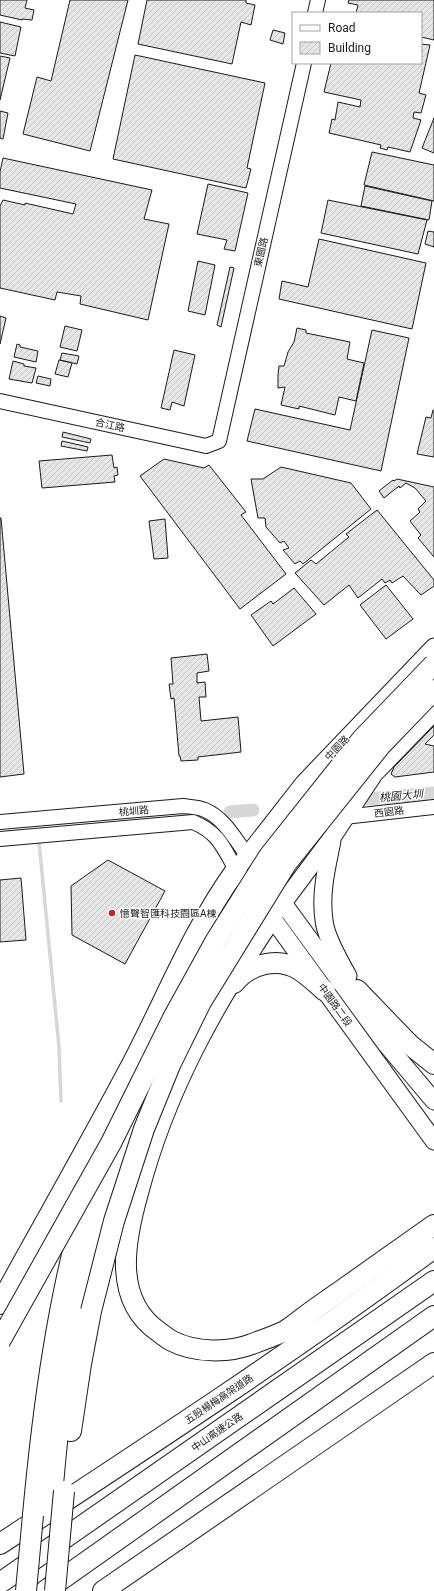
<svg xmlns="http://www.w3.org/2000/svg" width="434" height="1591" font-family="Roboto,'Noto Sans TC',sans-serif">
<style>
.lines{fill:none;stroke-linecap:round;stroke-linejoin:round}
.stream{stroke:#d7d7d7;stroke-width:3.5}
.canal{stroke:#d7d7d7;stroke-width:13}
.building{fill:url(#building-hatch);stroke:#1a1a1a}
.minor-casing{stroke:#1a1a1a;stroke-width:16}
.major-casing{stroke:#1a1a1a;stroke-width:19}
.highway-casing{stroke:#1a1a1a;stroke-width:22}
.minor{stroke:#fff;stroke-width:14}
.major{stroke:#fff;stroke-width:17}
.highway{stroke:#fff;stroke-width:20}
.highway-bridge-casing{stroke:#1a1a1a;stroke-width:22;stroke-linecap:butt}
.highway-bridge{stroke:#fff;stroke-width:20}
.poi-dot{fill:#c62828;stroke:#fff;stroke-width:1.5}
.labels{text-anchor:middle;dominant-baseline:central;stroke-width:3;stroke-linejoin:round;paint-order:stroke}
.street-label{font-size:10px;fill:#1a1a1a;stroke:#fff}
.poi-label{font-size:10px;fill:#1a1a1a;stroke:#fff;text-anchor:start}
.water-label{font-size:11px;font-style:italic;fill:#1a1a1a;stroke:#fff}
</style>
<defs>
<pattern id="building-hatch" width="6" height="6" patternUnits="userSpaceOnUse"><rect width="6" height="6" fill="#e6e6e6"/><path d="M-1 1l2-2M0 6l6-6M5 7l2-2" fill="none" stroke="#c5c5c5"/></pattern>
</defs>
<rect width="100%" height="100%" fill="#fff"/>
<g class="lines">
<polyline class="stream" points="39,842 59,1047 61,1101"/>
<g class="canal">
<polyline points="369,799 434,793"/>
<polyline points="230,812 253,810"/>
</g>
</g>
<g class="building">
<polygon points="0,0 27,0 25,8 34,10 32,20 22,19 22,20 0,15"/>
<polygon points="70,0 128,0 90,151 23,134 37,77 51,81"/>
<polygon points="147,0 246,0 246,3 255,5 251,25 241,22 232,64 138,44"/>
<polygon points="349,0 434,0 434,40 421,37 421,13 356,13 358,5 348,3"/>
<polygon points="0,22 21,27 15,56 0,53"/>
<polygon points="273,30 285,33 283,44 270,40"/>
<polygon points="421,44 430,45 419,93 426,95 421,113 414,112 413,118 421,120 410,152 388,147 387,150 380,148 381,145 329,133 332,119 335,120 338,102 360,107 361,100 324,92 331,63 421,63"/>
<polygon points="135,55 265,83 247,168 251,169 246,188 113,159"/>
<polygon points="0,56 10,58 0,100"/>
<polygon points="0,111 8,113 3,139 0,138"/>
<polygon points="434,118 434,153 422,148"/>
<polygon points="372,152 434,165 434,201 364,185"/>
<polygon points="3,158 152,190 144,219 169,224 148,320 80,304 81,296 57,292 55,300 0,288 0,206 3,200 25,205 25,203 73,214 76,204 0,188 0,172"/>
<polygon points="208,184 248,193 235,251 224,249 227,240 197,234"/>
<polygon points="365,186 432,201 429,220 361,206"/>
<polygon points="328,200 427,220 418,254 321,233"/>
<polygon points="428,231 434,232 434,247 425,244"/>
<polygon points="319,239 426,263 412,329 279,299 282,281 308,287"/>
<polygon points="198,261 215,265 205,315 188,311"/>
<polygon points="230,267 234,268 221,327 217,325"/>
<polygon points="0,316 6,318 0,344"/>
<polygon points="65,326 82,330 77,351 60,347"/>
<polygon points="297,328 306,330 306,333 350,342 347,359 364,363 356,401 339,397 335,415 299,406 299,409 281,405 285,387 278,388 278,375 279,366 284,366 288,352 294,342"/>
<polygon points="372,330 409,338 381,471 247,441 255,409 350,430"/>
<polygon points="17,344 20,345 20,347 38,351 36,362 14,357"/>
<polygon points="174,350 195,355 184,406 172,402 170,410 161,408"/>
<polygon points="62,353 79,356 77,364 60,360"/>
<polygon points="59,360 72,363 68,377 55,374"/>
<polygon points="13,361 24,364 24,366 36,368 32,383 9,379"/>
<polygon points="38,376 51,379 50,386 36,383"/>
<polygon points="433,410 434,410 434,457 417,454 426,417 431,418"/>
<polygon points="63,432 91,439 90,443 62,437"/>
<polygon points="62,441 88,447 87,451 61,446"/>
<polygon points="112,455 114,468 117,467 118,475 114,476 115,482 42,488 39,461"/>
<polygon points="164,459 204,468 209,465 246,512 241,515 286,574 240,609 140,476"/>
<polygon points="281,467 351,483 371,509 303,564 300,561 295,564 283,550 289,548 284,541 280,543 266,527 265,518 258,518 251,479 263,479"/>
<polygon points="397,479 434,487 434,557 418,538 421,535 410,521 420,512 418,509 426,501 415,488 406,483 400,488 399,486 384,498 379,491 393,480 394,481"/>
<polygon points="377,510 434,580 434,586 421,595 403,576 392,583 390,580 385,583 382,579 358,598 349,585 324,605 295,573 311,560 316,564 349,537 346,534"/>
<polygon points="0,518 1,518 24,774 0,777"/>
<polygon points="165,519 168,558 154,559 149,521"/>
<polygon points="386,585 413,619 386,639 360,605"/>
<polygon points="294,588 316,614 273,646 251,615 271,601 273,604"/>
<polygon points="207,654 209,671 197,673 197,683 205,682 206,697 199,697 201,721 238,717 241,752 198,757 198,760 181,761 180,756 179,756 174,698 171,699 169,684 173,684 171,658"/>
<polygon points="434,726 434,735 425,744 434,746 434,772 395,777 391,774 394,767"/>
<polygon points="108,860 165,891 125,964 72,935 71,886"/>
<polygon points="21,878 26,940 0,942 0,880"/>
</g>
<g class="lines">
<g class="minor-casing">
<g id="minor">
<polyline points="315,13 318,0"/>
<polyline points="0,401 206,446 219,441 304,63"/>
<polyline points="344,817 434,807"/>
<path d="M0 822 183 806C190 807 198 807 205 810 224 818 235 839 247 855"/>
<path d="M0 839 193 822C219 833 223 847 236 870"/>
</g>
</g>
<g class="major-casing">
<g id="major">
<path d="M332 841C327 866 320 893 324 920 325 935 340 962 348 976"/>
<polyline points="264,877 386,1044 434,1101"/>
<polyline points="244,881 236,870 304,783 434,647"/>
<polyline points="265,908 434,1141"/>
<polyline points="277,911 333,836 374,774 434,712"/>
</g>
</g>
<g class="highway-casing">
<g id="highway">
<path d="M272 917C213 1005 165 1090 138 1193 125 1239 112 1300 159 1332 163 1335 168 1339 172 1341 195 1353 229 1353 252 1344 263 1340 274 1336 285 1331 291 1327 298 1322 304 1317 316 1308 329 1299 342 1290 373 1268 403 1247 434 1225"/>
<path d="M234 983C249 964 277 957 298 969 308 975 317 984 325 991"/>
<polyline points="357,990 409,1044 434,1064"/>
<path d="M0 1304C43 1226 88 1147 130 1068 165 1002 192 931 236 870"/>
<polyline points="71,1431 81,1364 91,1311"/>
<path d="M51 1507C60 1404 69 1299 103 1200 118 1158 137 1118 155 1077"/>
<path d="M33 1515C43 1406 58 1295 89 1190"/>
<path d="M0 1544C146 1448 293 1352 434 1248"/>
<polyline points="0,1583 434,1281"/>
<polyline points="45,1591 434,1316"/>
<polyline points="103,1591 434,1363"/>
</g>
</g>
<use href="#minor" class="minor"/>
<use href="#major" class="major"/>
<use href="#highway" class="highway"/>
<g class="highway-bridge-casing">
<g id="highway-bridge">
<polyline points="91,1311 114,1221 144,1129 170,1065 201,1002 286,864 381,745 434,690"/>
<polyline points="0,1341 111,1143 174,1016 216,940 269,856 362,739 434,664"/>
<polyline points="26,1591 33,1515"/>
<polyline points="55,1591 64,1491"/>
</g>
</g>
<use href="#highway-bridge" class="highway-bridge"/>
</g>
<circle class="poi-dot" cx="112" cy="913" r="4"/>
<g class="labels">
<g class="street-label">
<text transform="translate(261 252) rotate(-77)">東園路</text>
<text transform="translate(110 425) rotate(12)">合江路</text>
<text transform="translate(337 748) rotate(-46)">中園路</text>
<text transform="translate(134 811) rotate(-5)">桃圳路</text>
<text transform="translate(389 812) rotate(-7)">西園路</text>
<text transform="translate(335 1005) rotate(54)">中園路二段</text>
<text transform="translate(219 1399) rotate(-34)">五股楊梅高架道路</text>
<text transform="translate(217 1432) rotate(-35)">中山高速公路</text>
</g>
<g class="poi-label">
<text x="120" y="913">憶聲智匯科技園區A棟</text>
</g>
<g class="water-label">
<text transform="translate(401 796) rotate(-5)">桃園大圳</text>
</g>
</g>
<rect x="292" y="12" width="130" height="52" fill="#ffffff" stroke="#a3a3a3"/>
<rect x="300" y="25" width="20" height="6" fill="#ffffff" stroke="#a3a3a3"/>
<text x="328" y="32" font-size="12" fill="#1a1a1a">Road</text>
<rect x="300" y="42" width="20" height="12" fill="url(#building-hatch)" stroke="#a3a3a3"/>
<text x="328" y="52" font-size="12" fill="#1a1a1a">Building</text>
</svg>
